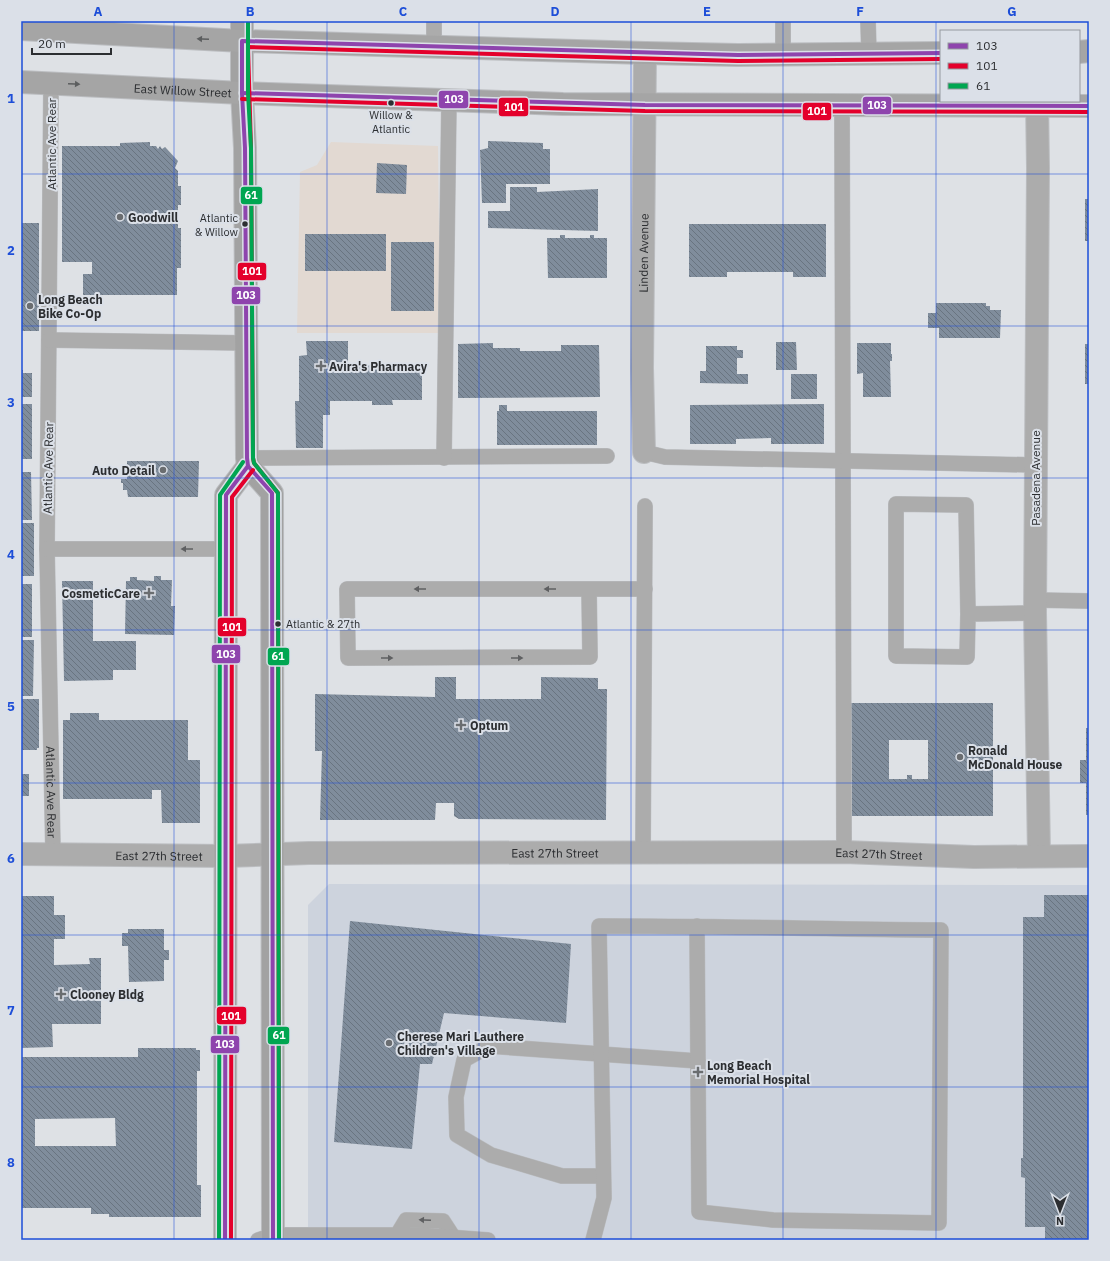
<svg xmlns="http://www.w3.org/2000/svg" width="1110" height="1261" font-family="'IBM Plex Sans',sans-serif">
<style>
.commercial{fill:#e2d9d2}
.built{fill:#cdd3dd}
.building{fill:url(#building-back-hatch);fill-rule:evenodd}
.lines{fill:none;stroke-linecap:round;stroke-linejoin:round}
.service-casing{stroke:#bbbdc0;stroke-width:16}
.minor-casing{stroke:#bbbdc0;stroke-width:24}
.secondary-casing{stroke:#bbbdc0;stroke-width:24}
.primary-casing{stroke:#bbbdc0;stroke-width:24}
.service{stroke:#acacac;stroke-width:15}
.minor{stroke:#acacac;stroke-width:22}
.secondary{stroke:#a2a2a2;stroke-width:22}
.primary{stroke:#a5a5a5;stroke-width:22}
.bus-1-casing{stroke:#dbe0e8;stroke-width:7}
.bus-2-casing{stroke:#dbe0e8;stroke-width:7}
.bus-3-casing{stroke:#dbe0e8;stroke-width:7}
.bus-1{stroke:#8e44ad;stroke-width:4}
.bus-2{stroke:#e4002b;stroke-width:4}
.bus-3{stroke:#00a651;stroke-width:4}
.oneway{fill:#5c5e5f}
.oneway2{fill:#5f6062}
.grid{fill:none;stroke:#1d4ed8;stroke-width:1;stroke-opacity:0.55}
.bus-dot{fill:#2c2e31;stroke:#dbe0e8;stroke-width:1.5}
.poi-dot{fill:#6a6d70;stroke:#dbe0e8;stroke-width:1.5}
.labels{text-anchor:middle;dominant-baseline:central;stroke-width:4;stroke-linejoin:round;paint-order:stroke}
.bus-label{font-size:11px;fill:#2c2e31;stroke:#dbe0e8}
.street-label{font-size:12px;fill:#2c2e31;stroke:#dbe0e8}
.poi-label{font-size:12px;font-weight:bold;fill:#2c2e31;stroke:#dbe0e8;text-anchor:start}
.line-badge{stroke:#dbe0e8;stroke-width:1.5}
.badge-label{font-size:11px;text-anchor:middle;font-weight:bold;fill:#fff}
.neatline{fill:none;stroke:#1d4ed8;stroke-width:1.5}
.grid-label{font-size:13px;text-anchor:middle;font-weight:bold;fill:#1d4ed8}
</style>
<defs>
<pattern id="building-back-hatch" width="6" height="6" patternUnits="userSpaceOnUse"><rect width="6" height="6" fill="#808d9c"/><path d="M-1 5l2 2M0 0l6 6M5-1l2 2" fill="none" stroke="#697480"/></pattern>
</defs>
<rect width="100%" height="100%" fill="#dee1e5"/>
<polygon class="commercial" points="331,142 438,146 440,333 297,333 300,172 317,165"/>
<polygon class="built" points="329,884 1089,885 1089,1240 308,1240 308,905"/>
<g class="building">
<polygon points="488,141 543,143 543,149 550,149 550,184 506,184 506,203 482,203 480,150 488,148"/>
<polygon points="150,142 150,146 156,146 158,149 160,146 162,149 165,147 178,161 175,168 178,171 178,186 181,186 181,205 178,205 178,228 181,228 181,268 177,268 177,295 83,295 83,274 92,274 92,262 62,262 62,146 120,146 120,143"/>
<polygon points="377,163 407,165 406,194 376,193"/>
<polygon points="510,187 537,187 537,192 598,189 598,231 488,228 488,211 510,211"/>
<rect x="1085" y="199" width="4" height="42"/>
<rect x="21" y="223" width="18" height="108"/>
<polygon points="689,224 826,224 826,277 793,277 793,272 727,272 727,277 689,277"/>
<rect x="305" y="234" width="81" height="37"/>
<polygon points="560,235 565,235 565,238 590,238 590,235 594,235 594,238 607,238 607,278 548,278 547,238 560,238"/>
<rect x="391" y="242" width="43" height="69"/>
<polygon points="936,303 986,303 986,306 990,306 990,310 1001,310 1000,338 939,338 939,328 928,328 928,313 936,313"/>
<polygon points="306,341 348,341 348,365 392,365 392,368 422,368 422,400 392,400 393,405 372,405 372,401 330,401 330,415 323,415 323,448 296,448 295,401 299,401 299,356 307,355"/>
<polygon points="776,342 796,342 797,370 776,370"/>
<polygon points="493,343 493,348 520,348 520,351 561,351 561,345 599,345 600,397 458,398 458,344"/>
<polygon points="857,343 891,343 891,354 892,354 892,361 890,361 891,397 863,397 863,373 857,374"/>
<rect x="1085" y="344" width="4" height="40"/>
<polygon points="706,346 737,346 737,350 743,350 743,358 737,358 737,374 748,374 748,384 700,383 700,371 706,371"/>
<polygon points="21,370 23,370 23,373 32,373 32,397 21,397"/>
<rect x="791" y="374" width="26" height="25"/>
<rect x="21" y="404" width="11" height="55"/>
<polygon points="824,404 824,444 771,444 771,438 736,439 736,444 690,444 690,405"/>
<polygon points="499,405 507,405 507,411 597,411 597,445 497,445 497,411 499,411"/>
<polygon points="127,461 199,461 198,497 128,497 127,490 123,490 123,483 121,483 121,479 127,479"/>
<polygon points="21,472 31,472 32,520 21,520"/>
<rect x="21" y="523" width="13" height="53"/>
<polygon points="154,576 161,576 161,580 172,580 171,606 175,606 174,635 125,634 126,581 130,581 130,577 137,577 137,580 154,581"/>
<polygon points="62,581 93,581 93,641 136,641 136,670 113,670 113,680 64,681"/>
<rect x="21" y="584" width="11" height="53"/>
<polygon points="21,640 34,640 33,696 21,696"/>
<polygon points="435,677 456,677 456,699 541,699 541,677 598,678 598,689 607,689 606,820 459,819 454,816 454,803 436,803 435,820 320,820 322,751 315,751 315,694 435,697"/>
<polygon points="21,699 39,699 39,748 37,748 37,750 21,750"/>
<path d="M851 703H993V816H852ZM889 740H928V779H912V775H907V779H889Z"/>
<polygon points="70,713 99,713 99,720 188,720 188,760 200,760 200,823 162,823 161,790 152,790 152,799 63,799 63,720 70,720"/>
<polygon points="1086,728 1089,728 1089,815 1086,815 1086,783 1080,783 1080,760 1086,760"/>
<rect x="21" y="774" width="8" height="22"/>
<polygon points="1044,895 1089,895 1089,1240 1045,1240 1045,1227 1025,1227 1025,1178 1021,1177 1021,1158 1023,1158 1023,917 1044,917"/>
<polygon points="21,896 54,896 54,915 65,915 65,939 54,939 54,965 90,964 89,958 101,958 101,1024 52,1024 53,1047 21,1048"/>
<polygon points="350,921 571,944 566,1023 444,1013 432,1064 420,1064 412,1149 334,1142"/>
<polygon points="128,929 164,929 164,950 169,950 169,960 164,960 164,981 129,982 128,946 122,946 122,933 128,933"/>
<path d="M138 1048H196V1050H200V1071H197V1185H201V1217H109V1214H91V1208H21V1057H138ZM115 1118 116 1146H35V1119Z"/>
</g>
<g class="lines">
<g class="service-casing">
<g id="service">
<polyline points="434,21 434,46"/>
<polyline points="783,21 783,54"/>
<polyline points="868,21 869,54"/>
<path id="s1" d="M51 83 47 549 53 853"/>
<polyline points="842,106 844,852"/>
<polyline points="49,340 246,343"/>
<polyline points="644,452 665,457 1035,465"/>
<polyline points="247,458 607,456"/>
<polyline points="444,458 449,99"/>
<polyline points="47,549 226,549"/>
<polyline points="589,589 590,657 348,658 347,589 645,589"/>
<polyline points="1035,600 1089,601"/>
<polyline points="968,614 966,505 896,504 896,656 967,657 968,614 1035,613"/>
<polyline points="643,852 645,506"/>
<polyline points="603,1176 562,1176 491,1155 457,1135 456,1097 464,1060 489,1046 698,1061"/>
<polyline points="397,1235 406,1220 443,1221 454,1238"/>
<polyline points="258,1240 273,1235 421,1235 488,1240"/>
<path d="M593 1240 604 1198 599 926C713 926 827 929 941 930L939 1223 773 1220 699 1212 697 926"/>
</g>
</g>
<g class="minor-casing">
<g id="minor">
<polyline points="1037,101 1038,168 1035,613 1039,855"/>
<path id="s2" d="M644 452 642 368 645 53"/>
<path id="s3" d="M21 854 226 856 309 853 844 852 974 857 1089 856"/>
</g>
</g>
<g class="secondary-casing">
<g id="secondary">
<polyline points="242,21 242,93 245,148 247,458 248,466 272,493 273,1240"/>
<polyline points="225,1240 226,495 248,466"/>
</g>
</g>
<g class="primary-casing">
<g id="primary">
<polyline points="21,29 242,41 645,53 738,55 941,53"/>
<polyline points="1079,52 1089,51"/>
<path id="s4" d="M21 82 242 93 563 104 1089 106"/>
</g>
</g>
<use href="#service" class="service"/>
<use href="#minor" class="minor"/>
<use href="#secondary" class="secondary"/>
<use href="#primary" class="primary"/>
<g class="bus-1-casing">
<g id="bus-1">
<polyline points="242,93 645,105 1089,106"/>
<polyline points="225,1240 226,495 248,466"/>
<polyline points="273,1240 272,493 248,466 247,458 245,148 242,93 242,41 738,55 941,53"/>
</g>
</g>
<g class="bus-2-casing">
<g id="bus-2">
<polyline points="242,99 645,111 1089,112"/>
<polyline points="231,1240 232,497 253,470"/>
<polyline points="279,1240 278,493 254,463 253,458 251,148 248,47 738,61 941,59"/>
</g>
</g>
<g class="bus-3-casing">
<g id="bus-3">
<polyline points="248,21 248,93 251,148 253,458 254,463 278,493 279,1240"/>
<polyline points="219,1240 220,495 243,462"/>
</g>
</g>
<use href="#bus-1" class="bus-1"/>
<use href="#bus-2" class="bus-2"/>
<use href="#bus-3" class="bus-3"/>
</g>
<defs><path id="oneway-solid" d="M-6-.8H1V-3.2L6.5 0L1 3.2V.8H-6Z"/></defs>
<g class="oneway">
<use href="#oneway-solid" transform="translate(203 39) rotate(-177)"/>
<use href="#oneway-solid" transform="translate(74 84) rotate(3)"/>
</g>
<g class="oneway2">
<use href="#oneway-solid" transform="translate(187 549) rotate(-180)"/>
<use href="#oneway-solid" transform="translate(420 589) rotate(180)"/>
<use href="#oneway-solid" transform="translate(550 589) rotate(180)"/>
<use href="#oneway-solid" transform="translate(387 658)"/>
<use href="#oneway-solid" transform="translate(517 658)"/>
<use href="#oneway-solid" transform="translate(425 1220) rotate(-178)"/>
</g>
<path class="grid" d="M174 21V1240M327 21V1240M479 21V1240M631 21V1240M783 21V1240M936 21V1240M21 174H1089M21 326H1089M21 478H1089M21 630H1089M21 783H1089M21 935H1089M21 1087H1089"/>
<g class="bus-dot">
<circle cx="391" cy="103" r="3.5"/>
<circle cx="245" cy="224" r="3.5"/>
<circle cx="278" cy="624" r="3.5"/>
</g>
<g class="poi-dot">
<circle cx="120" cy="217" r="4"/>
<circle cx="30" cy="306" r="4"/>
<path d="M319 360h4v4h4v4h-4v4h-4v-4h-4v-4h4z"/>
<circle cx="163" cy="470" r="4"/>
<path d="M147 587h4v4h4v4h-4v4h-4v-4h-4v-4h4z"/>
<path d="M459 719h4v4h4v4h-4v4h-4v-4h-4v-4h4z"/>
<circle cx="960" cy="757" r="4"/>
<path d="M59 988h4v4h4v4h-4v4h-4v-4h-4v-4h4z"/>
<circle cx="389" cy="1043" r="4"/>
<path d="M696 1066h4v4h4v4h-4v4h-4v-4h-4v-4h4z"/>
</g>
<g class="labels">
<g class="bus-label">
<text x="391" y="115">Willow &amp;<tspan x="391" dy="14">Atlantic</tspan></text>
<text x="238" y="218" text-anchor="end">Atlantic<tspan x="238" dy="14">&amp; Willow</tspan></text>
<text x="286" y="624" text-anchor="start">Atlantic &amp; 27th</text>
</g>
<g class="street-label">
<text stroke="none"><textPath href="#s4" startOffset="162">East Willow Street</textPath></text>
<text transform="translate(51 144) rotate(-90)">Atlantic Ave Rear</text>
<text stroke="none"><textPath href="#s2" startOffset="199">Linden Avenue</textPath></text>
<text transform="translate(48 468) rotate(-89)">Atlantic Ave Rear</text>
<text transform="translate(1035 478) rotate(-90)">Pasadena Avenue</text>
<text stroke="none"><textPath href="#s1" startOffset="709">Atlantic Ave Rear</textPath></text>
<text stroke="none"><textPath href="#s3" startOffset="534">East 27th Street</textPath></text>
<text stroke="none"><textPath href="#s3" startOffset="858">East 27th Street</textPath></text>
<text stroke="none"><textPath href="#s3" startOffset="138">East 27th Street</textPath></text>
</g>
<g class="poi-label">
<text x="128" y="217">Goodwill</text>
<text x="38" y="299">Long Beach<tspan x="38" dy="14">Bike Co-Op</tspan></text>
<text x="329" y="366">Avira's Pharmacy</text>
<text x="155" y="470" text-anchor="end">Auto Detail</text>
<text x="140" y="593" text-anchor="end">CosmeticCare</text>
<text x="470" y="725">Optum</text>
<text x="968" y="750">Ronald<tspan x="968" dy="14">McDonald House</tspan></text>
<text x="70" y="994">Clooney Bldg</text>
<text x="397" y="1036">Cherese Mari Lauthere<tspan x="397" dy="14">Children's Village</tspan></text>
<text x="707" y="1065">Long Beach<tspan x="707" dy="14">Memorial Hospital</tspan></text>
</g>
</g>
<g class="line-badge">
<rect x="438" y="90" width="31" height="19" rx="4" fill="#8e44ad"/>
<rect x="862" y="96" width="30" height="19" rx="4" fill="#8e44ad"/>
<rect x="498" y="97" width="31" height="20" rx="4" fill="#e4002b"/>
<rect x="802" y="102" width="30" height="19" rx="4" fill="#e4002b"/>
<rect x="240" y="186" width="23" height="19" rx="4" fill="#00a651"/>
<rect x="237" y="262" width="30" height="19" rx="4" fill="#e4002b"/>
<rect x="231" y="286" width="30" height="19" rx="4" fill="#8e44ad"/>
<rect x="217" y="617" width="30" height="20" rx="4" fill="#e4002b"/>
<rect x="211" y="644" width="30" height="20" rx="4" fill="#8e44ad"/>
<rect x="267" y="647" width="23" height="19" rx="4" fill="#00a651"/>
<rect x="216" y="1006" width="31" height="19" rx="4" fill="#e4002b"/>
<rect x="267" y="1026" width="23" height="19" rx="4" fill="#00a651"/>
<rect x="210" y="1035" width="30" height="19" rx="4" fill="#8e44ad"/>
</g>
<g class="badge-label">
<text x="454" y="103">103</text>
<text x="877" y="109">103</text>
<text x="514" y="111">101</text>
<text x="817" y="115">101</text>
<text x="251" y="199">61</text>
<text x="252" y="275">101</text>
<text x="246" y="299">103</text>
<text x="232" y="631">101</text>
<text x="226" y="658">103</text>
<text x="278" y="660">61</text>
<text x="231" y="1020">101</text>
<text x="279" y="1039">61</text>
<text x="225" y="1048">103</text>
</g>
<rect width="1110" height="1261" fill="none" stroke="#dbe0e8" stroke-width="44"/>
<rect x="940" y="30" width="140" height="72" fill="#dbe0e8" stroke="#95999f"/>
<rect x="948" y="43" width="20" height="6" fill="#8e44ad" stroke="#95999f"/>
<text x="976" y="50" font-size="12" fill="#2c2e31">103</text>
<rect x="948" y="63" width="20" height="6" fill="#e4002b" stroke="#95999f"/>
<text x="976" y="70" font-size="12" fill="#2c2e31">101</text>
<rect x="948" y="83" width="20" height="6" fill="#00a651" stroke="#95999f"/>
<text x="976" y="90" font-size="12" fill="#2c2e31">61</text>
<g transform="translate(1060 1211) rotate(180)" stroke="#dbe0e8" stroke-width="3" paint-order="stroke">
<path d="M0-3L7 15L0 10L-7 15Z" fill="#2c2e31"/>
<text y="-6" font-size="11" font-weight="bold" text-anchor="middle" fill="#2c2e31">N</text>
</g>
<path d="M32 48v6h79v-6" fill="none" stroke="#2c2e31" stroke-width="2"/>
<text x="38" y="48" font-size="12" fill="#2c2e31" stroke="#dbe0e8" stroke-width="3" paint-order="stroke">20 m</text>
<rect x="22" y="22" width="1066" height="1217" class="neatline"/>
<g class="grid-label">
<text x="98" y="16">A</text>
<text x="250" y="16">B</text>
<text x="403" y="16">C</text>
<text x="555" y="16">D</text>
<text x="707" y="16">E</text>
<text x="860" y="16">F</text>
<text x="1012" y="16">G</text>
<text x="11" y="103">1</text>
<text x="11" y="255">2</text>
<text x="11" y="407">3</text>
<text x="11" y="559">4</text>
<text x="11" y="711">5</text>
<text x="11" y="863">6</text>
<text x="11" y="1015">7</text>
<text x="11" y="1167">8</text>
</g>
</svg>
